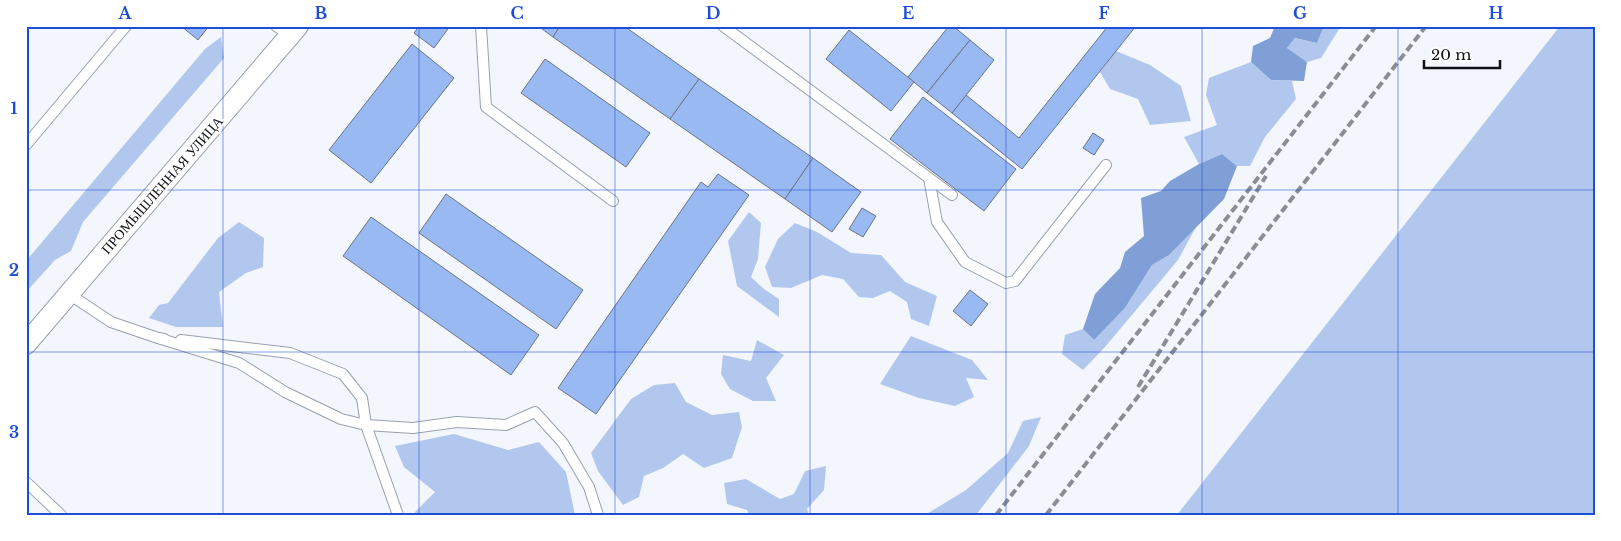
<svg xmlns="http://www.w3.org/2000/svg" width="1621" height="541" font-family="'Libre Baskerville',serif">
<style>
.green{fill:#b2c7ed}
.water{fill:#809fd6}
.building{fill:#99b9f2;stroke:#6c7482}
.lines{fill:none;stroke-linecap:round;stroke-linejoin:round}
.service-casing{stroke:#98a0af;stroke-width:12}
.minor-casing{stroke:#98a0af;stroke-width:22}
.service{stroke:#fff;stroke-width:10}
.minor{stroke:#fff;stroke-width:20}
.rail{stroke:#8a8e93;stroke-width:4;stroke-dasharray:8 4;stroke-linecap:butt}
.grid{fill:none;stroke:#1d4ed8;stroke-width:1;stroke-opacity:0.55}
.labels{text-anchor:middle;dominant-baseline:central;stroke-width:4.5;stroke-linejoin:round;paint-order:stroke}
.street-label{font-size:14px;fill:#0e1116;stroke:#fff}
.neatline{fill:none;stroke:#1d4ed8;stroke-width:2}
.grid-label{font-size:16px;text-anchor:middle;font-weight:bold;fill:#1d4ed8}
</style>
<rect width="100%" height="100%" fill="#f3f7fd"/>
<g class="green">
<polygon points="1324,26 1341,26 1321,58 1307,62 1287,48 1295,38 1317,43"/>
<polygon points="1560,26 1595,26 1595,515 1177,515"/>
<polygon points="221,37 224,58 83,222 71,251 55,260 26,292 26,261 205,49"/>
<polygon points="1116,51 1150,65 1181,86 1191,121 1150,125 1138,99 1110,89 1100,72"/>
<polygon points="1251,62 1271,80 1292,81 1296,99 1265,137 1250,166 1237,166 1222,154 1199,164 1184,137 1217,125 1206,95 1209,78"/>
<polygon points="749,212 761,223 758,259 751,277 764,289 779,299 779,317 737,286 728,241"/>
<polygon points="239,222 264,238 263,267 246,273 219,292 223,327 176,327 149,318 159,305 168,303 218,238"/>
<polygon points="795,223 817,232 851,253 881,255 905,282 937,296 929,326 911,319 907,302 890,291 873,298 859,297 843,279 822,275 791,288 772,287 765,267 778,239"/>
<polygon points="1196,227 1178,260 1105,347 1083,370 1062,354 1065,335 1083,329 1094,340 1125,308 1152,265 1169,255"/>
<polygon points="911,336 972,360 988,380 966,378 974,397 955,406 919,398 880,384"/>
<polygon points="757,340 784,355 766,378 776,401 753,401 730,389 721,374 723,355 751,361"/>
<polygon points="675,383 686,402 712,415 739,412 742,427 732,458 704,468 683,454 663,468 644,476 639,497 623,505 598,471 591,453 631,399 654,385"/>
<polygon points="1041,417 1029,446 976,515 925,515 966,490 1008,453 1023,421"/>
<polygon points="454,434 508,450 539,442 566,472 575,515 416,515 415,512 435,492 404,467 395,446"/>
<polygon points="826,466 824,490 807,509 809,515 749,515 747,510 727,504 724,483 746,479 780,499 794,494 805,471"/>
</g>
<g class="water">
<polygon points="1275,26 1324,26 1317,43 1295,38 1287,48 1307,62 1304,81 1271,80 1251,62 1253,46 1270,38"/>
<polygon points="1222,154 1237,166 1224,199 1169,255 1152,265 1125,308 1094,340 1083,329 1095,294 1120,268 1125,252 1144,236 1141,198 1161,191 1170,181 1199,164"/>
</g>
<g class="building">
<polygon points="181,26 209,26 198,40"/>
<polygon points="419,26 450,26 434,48 414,33"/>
<polygon points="538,26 560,26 553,37"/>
<polygon points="560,26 624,26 699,79 670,119 553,37"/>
<polygon points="949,26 953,26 970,40 927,93 908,77"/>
<polygon points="1108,26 1136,26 1022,169 952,113 966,95 1019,138"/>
<polygon points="849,30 914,82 891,111 826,59"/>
<polygon points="970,40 994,60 952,113 927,93"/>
<polygon points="412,44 454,78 371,183 329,150"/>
<polygon points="545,59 650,133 626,167 521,93"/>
<polygon points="699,79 813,158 785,199 670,119"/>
<polygon points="923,97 1016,169 984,211 890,139"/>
<polygon points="1093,133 1104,140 1094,155 1083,148"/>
<polygon points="813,158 861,192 832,232 785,199"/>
<polygon points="718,174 749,195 596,414 558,388 701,182 708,187"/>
<polygon points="446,194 583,290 556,329 419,233"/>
<polygon points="862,208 876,216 863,237 849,229"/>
<polygon points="371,217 539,335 511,375 343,256"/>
<polygon points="970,290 988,304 971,326 953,311"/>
</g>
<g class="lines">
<g class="service-casing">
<g id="service">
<polyline points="276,26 290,35"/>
<polyline points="481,26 486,107 613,201"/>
<polyline points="723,26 952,195"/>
<polyline points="26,145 126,26"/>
<polyline points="929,178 937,222 965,262 1006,283 1015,281 1106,165"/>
<polyline points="69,294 111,322 158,338 164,339"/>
<polyline points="158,338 239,363 285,392 341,419 366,425 413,428 457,422 506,425 535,412 563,443 589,487 598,515"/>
<polyline points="181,340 290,353 343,374 362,398 366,425 398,515"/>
<polyline points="26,482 61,515"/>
</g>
</g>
<g class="minor-casing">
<polyline id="minor" points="26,344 298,26"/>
</g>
<use href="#service" class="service"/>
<use href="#minor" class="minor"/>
<g class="rail">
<polyline points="1138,387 1266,176"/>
<polyline points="996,515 1376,26"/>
<polyline points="1046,515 1426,26"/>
</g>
</g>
<path class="grid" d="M223 26V515M419 26V515M615 26V515M810 26V515M1006 26V515M1202 26V515M1398 26V515M26 190H1595M26 352H1595"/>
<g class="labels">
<g class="street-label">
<text transform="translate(162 185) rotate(-49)">ПРОМЫШЛЕННАЯ УЛИЦА</text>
</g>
</g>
<rect width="1621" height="541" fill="none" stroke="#ffffff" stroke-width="55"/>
<path d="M1424 60v8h76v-8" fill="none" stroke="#0e1116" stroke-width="2.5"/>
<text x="1431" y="60" font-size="15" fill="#0e1116" stroke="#ffffff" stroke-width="4" paint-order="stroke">20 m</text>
<rect x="28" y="28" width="1566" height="486" class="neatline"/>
<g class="grid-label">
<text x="125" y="19">A</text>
<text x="321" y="19">B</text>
<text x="517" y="19">C</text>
<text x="713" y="19">D</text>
<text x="908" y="19">E</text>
<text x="1104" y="19">F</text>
<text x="1300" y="19">G</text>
<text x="1496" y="19">H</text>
<text x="14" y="114">1</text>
<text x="14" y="276">2</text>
<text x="14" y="438">3</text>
</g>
</svg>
